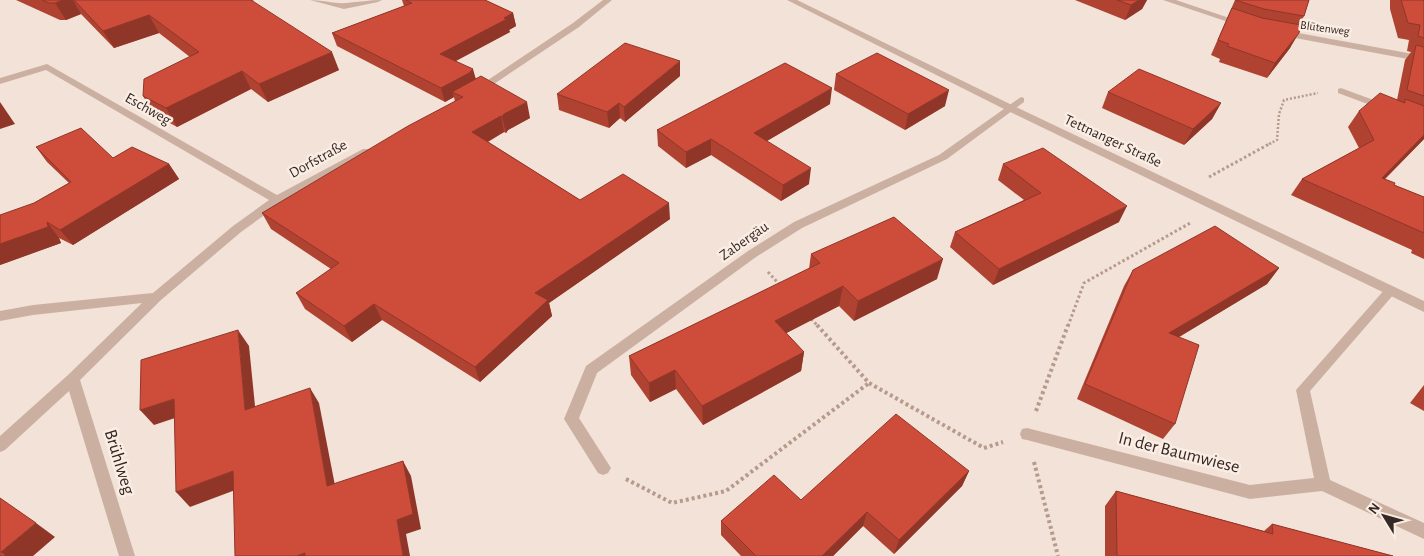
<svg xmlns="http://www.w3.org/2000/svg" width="1424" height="556" font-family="'Alegreya Sans',sans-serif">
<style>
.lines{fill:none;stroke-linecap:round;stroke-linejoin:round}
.path-far2{stroke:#b69a8c;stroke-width:2.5;stroke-dasharray:2 2;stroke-linecap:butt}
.path-far1{stroke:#b69a8c;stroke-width:3;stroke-dasharray:2.5 2.5;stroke-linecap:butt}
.path{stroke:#b69a8c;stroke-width:4;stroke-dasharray:3 3;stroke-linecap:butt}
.service{fill:#cbb0a2;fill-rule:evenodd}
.minor{fill:#cbb0a2;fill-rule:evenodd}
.tertiary{fill:#cbb0a2;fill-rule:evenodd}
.wall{fill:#b04232}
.shaded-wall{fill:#903629}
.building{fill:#cd4d3a;stroke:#903629}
.labels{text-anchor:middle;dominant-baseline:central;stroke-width:5;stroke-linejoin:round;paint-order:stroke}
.far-street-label{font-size:12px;fill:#352825;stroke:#faede3}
.street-label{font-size:15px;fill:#352825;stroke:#faede3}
.near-street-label{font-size:18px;fill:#352825;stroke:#faede3}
</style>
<rect width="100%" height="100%" fill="#f2e2d7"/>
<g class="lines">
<polyline class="path-far2" points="1269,144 1277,140 1279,114 1284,100 1318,93"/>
<g class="path-far1">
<polyline points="1209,177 1271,143"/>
<polyline points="768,272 781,286"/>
<polyline points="811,319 818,326"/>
<polyline points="1068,326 1084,283 1192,222"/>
</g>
<g class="path">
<polyline points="817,325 869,383 984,448 1003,442"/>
<polyline points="1036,411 1068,325"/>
<polyline points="1034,462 1058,556"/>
<polyline points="626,479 672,503 726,491 869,383"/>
</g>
<polygon class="service" points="1341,88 1387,105 1389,107 1387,109 1381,109 1338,93 1338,89"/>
<g class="minor">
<path d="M310 0C321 0 337 4 346 3 358 2 370 0 382 0L378 2 344 9Z"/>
<polygon points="603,0 612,0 579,27 482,92 476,92 476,88 573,23"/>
<polygon points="1163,0 1176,0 1247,24 1240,26"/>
<polygon points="1282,30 1424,56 1424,62 1279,35 1279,31"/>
<polygon points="47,64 277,195 363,149 371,149 372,151 281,203 241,232 161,300 80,380 135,556 119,556 69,391 5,450 0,452 0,436 68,375 142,303 33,315 0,321 0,311 33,305 153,293 233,226 269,200 46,70 0,84 0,78"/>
<polygon points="1021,97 1024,98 1024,102 947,159 802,228 756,257 597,373 579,418 611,468 608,473 603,475 598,473 564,419 586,366 748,251 794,222 939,155"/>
<polygon points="1390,286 1394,288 1396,291 1394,294 1310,391 1330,480 1424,523 1424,539 1322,491 1250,499 1027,440 1022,439 1020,434 1022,429 1027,428 1250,485 1314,478 1296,390 1386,288"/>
</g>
<polygon class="tertiary" points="787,0 797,0 1014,106 1424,301 1424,312 1006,110"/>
</g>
<g class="wall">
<polygon points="16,0 254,0 252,1 339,70 268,102 251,89 177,127 154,114 143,96 190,57 159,33 114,48 81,14 66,20 60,20"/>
<polygon points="402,0 485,0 513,13 516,26 509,30 510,32 456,61 476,79 530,118 508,130 506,133 504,132 488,142 580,200 670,219 549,303 552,316 480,382 382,320 352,342 305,309 296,293 331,269 271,229 262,213 455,102 454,97 445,102 337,46 332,33 404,6"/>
<polygon points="1075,0 1147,0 1142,9 1125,20"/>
<polygon points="1235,0 1309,0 1304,16 1299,25 1290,48 1267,78 1219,62 1220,59 1211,55"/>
<polygon points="1390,0 1424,0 1424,139 1385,179 1394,185 1424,197 1424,259 1411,253 1412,250 1291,195 1302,179 1359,148 1348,127 1359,111 1397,100 1405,60 1411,52 1407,51 1409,40 1398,38 1390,9"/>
<polygon points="836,74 945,106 905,130 834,90"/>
<polygon points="680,76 625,122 620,118 609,128 559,110 557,94"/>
<polygon points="1108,92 1221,103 1212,119 1184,145 1102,108"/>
<polygon points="830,104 767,141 809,184 781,201 711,155 686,168 658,146 657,130"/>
<polygon points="36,147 113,158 169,164 179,179 73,245 59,238 61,243 0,265 34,203 69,183 47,162"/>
<polygon points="1003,164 1119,222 993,285 950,247 955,232 1024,200 998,180"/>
<polygon points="811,254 937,279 854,321 839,306 786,333 804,352 801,371 703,425 676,389 650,402 631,375 629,356 809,269"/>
<polygon points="1279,268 1267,284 1179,337 1175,424 1163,439 1077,399 1124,286 1133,270"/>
<polygon points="1424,385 1424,411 1410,403"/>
<polygon points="969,471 962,486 894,554 863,526 833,556 741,556 721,535 721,521 801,500"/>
<polygon points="1116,491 1264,531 1272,524 1393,556 1105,556 1105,506"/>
</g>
<g class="shaded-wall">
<polygon points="63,0 73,0 81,14 66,20 55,3"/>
<polygon points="1139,0 1147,0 1142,9 1125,20 1131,5"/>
<polygon points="513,13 516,26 509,30 510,32 444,67 440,54"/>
<polygon points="149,15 159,33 114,48 103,31"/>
<polygon points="1299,33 1290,48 1267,78 1275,63"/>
<polygon points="332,52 339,70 268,102 259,84"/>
<polygon points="680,61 680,76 625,122 624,107"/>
<polygon points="473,69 477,83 452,92 454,97 445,102 441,88"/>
<polygon points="242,71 251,89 177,127 166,108"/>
<polygon points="832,88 830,104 753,149 754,133"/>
<polygon points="949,90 945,106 905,130 908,114"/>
<polygon points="0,102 15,124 0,129"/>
<polygon points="527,102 530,118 508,130 506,133 502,117 504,114"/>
<polygon points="619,103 620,118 609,128 607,112"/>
<polygon points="1221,103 1212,119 1184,145 1193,129"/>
<polygon points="501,116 504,132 476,148 472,132"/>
<polygon points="1424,135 1424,139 1370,194 1382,178"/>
<polygon points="711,139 711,155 686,168 686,152"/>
<polygon points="169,164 179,179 73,245 60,230"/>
<polygon points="811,168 809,184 781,201 783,185"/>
<polygon points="669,203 670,219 549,303 552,316 480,382 475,367 535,293"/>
<polygon points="1127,206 1119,222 993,285 999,269"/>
<polygon points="47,222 59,238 61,243 0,265 0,244"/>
<polygon points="943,259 937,279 854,321 858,301"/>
<polygon points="1279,268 1267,284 1159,349 1169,333"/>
<polygon points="843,286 839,306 773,340 775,321"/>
<polygon points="374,304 382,320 352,342 344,326"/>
<polygon points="238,330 249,346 257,426 245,410"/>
<polygon points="804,352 801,371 703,425 702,406"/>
<polygon points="675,370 676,389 650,402 649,383"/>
<polygon points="310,388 319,403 338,501 327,486"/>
<polygon points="174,399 187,414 154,425 140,410"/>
<polygon points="403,461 411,476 421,529 406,534 410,556 403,556 397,520"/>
<polygon points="233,471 246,486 190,507 176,492"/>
<polygon points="969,471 962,486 894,554 899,540"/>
<polygon points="867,512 863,526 833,556 822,556"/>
<polygon points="36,523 55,537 33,556 6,556 1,552"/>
<polygon points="305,553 308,556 296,556"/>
</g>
<g class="building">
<polygon points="42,0 63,0 55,3 49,3"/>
<polygon points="74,0 251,0 332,52 259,84 242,71 166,108 143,96 144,79 199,52 149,15 103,31"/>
<polygon points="406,0 485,0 513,13 504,18 507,19 440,54 473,69 470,72 471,72 441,88 332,33 412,3"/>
<polygon points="1117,0 1139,0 1131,5"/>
<polygon points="1235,0 1309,0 1304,16 1264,9"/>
<polygon points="1401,0 1424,0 1424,38 1418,36 1420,25 1408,23"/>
<polygon points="1232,8 1262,18 1301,25 1299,33 1275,63 1227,46 1229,44 1218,40"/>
<polygon points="625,43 680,61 624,107 619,103 607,112 557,94"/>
<polygon points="1416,45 1424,47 1424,96 1407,90"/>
<polygon points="877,53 949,90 908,114 836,74"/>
<polygon points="785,63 832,88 754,133 811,168 783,185 711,139 686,152 657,130"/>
<polygon points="1139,69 1221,103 1193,129 1108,92"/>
<polygon points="481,76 527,102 504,114 502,117 501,116 472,132 580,200 623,174 669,203 535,293 548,300 475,367 374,304 344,326 296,293 339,263 262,213 408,126 463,97 452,92"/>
<polygon points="1380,93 1405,103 1405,99 1424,106 1424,135 1382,178 1395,183 1394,185 1424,197 1424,233 1302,179 1374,140 1359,111"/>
<polygon points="81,128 113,158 132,147 169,164 60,230 47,222 48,227 0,244 0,215 34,203 71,182 36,147"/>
<polygon points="1043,148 1127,206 999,269 955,232 1041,193 1003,164"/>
<polygon points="894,217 943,259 858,301 843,286 775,321 804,352 702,406 675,370 649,383 629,356 820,263 811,254"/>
<polygon points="1215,226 1279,268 1169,333 1199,345 1175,424 1085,384 1133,270"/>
<polygon points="238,330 245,410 310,388 327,486 403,461 413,514 397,520 403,556 305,556 305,553 296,556 235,556 233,471 176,492 174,399 140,410 141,360"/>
<polygon points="896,414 969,471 899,540 867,512 822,556 756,556 721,521 774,475 801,500"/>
<polygon points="1116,491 1273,534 1272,524 1393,556 1117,556"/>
<polygon points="0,498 36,523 1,552 6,556 0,556"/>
</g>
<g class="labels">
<g class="far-street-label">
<text transform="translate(1325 28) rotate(8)">Blütenweg</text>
</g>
<g class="street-label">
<text transform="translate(148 109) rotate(30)">Eschweg</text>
<text transform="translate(1113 141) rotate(25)">Tettnanger Straße</text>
<text transform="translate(318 159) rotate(-29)">Dorfstraße</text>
<text transform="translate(744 241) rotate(-35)">Zabergäu</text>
</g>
<g class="near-street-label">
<text transform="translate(1179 453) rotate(14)">In der Baumwiese</text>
<text transform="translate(119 462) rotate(73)">Brühlweg</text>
</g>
</g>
<g transform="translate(1384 516) rotate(307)" stroke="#faede3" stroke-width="4" paint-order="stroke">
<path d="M0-4L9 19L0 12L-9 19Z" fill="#352825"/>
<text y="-8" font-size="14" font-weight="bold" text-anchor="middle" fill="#352825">N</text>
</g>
</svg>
